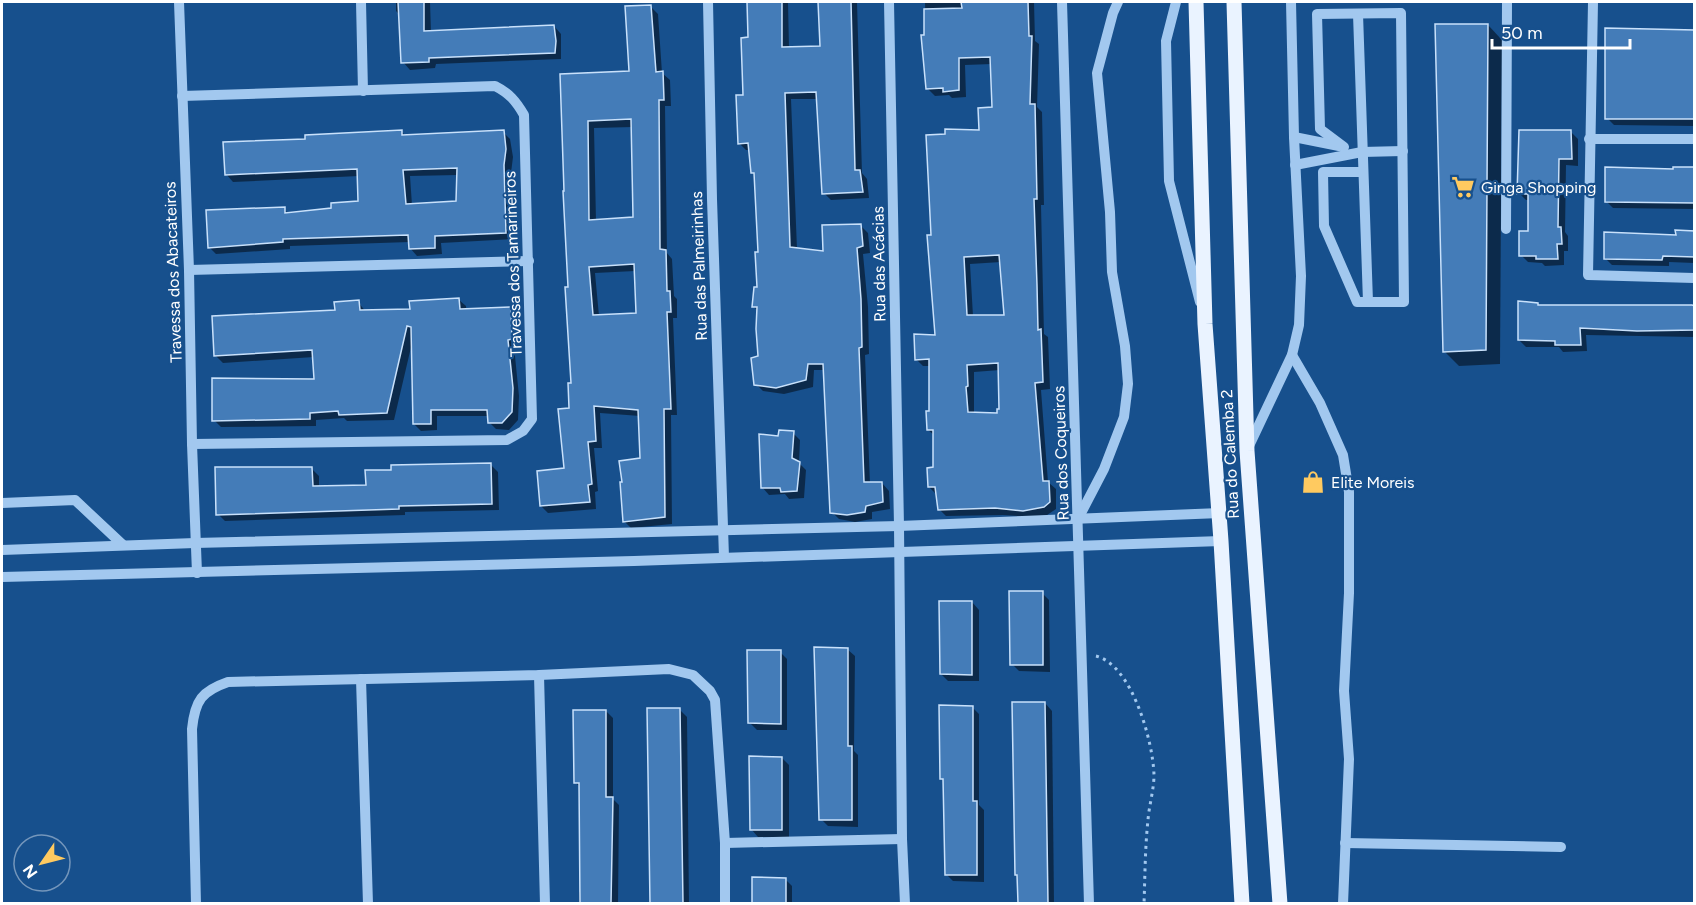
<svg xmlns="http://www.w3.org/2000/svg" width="1696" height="905" font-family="Figtree,sans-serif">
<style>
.shadow{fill:#0007;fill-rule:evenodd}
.building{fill:#447cb8;stroke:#c9e1fb;stroke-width:1.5;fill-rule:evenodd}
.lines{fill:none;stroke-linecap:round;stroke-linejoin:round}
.path{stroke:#a2c8ef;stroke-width:3;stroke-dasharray:3 4.5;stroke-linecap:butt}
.minor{stroke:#a2c8ef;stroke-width:10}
.major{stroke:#eaf3ff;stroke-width:15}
.labels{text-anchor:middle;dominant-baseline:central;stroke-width:4.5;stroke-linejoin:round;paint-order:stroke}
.poi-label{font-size:16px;fill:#fff;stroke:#17508d;text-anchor:start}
.street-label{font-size:16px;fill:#fff;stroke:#17508d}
</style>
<rect width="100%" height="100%" fill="#17508d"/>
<g class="shadow">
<polygon points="396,2 430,2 431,32 554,26 561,34 561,59 436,64 435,68 410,70 403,62 400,15 396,11"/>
<polygon points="749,2 788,2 789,48 821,47 819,2 857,2 862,173 867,179 869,198 831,200 824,193 818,99 791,99 797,249 825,253 861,226 868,233 870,253 863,254 868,307 869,354 865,355 870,484 882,483 889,491 890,509 872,512 872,519 855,522 839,519 832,512 825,370 814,370 813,387 784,394 763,391 756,384 760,357 758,311 754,307 759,288 759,253 756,176 752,173 750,150 746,150 739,143 750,39"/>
<path d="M925 2H1034L1035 41 1039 44 1037 107 1042 112 1044 205H1041L1043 293 1044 334 1048 337 1050 389 1041 390 1048 482 1056 489V509L1047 515 1031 517 1003 515 946 516 939 509 936 494 929 487 934 468V435L928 430 931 412 930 366H923L916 359 936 337 933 237 980 132 993 109 992 64 965 65 966 97 952 98 949 95 935 96 927 88ZM1001 262 1006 316H973L970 264ZM1000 370 1001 410 998 415 974 414V372Z"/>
<path d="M651 7 658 14 662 73 670 80 671 106H665L667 253 672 259 674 296 677 299V318H673L677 415H671L672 524 631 528 624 521 641 460 640 416 600 413 602 448H594L598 491 595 492 596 509 548 513 541 506 566 469 573 384 562 75 630 73ZM633 127 635 218 596 221 594 128ZM635 271 637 314 599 316 595 273Z"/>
<polygon points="1488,25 1502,40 1500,364 1459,366 1444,351"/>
<polygon points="1694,90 1694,126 1614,125 1607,118"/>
<path d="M401 131 406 136 503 132 510 139 513 157 511 173 513 239 441 243 442 254 417 256 410 248V242L290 246V249L216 254 209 247 284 209 289 214 332 209 359 203V176L233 182 226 174 307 140ZM458 175V202L412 205 410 176Z"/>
<polygon points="1571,132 1578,139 1578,166 1566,165 1565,232 1568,236 1568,251 1564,251 1564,265 1545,266 1542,263 1528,262 1521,255 1530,233 1529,200 1526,200 1519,193"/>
<polygon points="1694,168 1694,209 1613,208 1606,201 1675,170"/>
<polygon points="1694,233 1694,263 1669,262 1669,266 1612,265 1605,258"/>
<polygon points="458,299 466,306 466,310 510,308 517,315 518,346 514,346 519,396 518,420 509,430 496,429 489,422 489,416 437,416 437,430 421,431 414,424 412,343 394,420 347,421 344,418 316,420 316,426 221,427 214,420 315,381 314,357 223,363 216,356 336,312 358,302 366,312 411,311"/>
<polygon points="1537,304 1540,307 1694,308 1694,337 1586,335 1587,351 1563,352 1559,347 1526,347 1519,340"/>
<polygon points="793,433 800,440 799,463 806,470 804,498 789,499 785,494 769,495 762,487"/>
<polygon points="491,465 498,472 499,510 405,512 405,515 225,521 218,514 312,469 319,476 319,487 367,487"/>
<polygon points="1042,593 1049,600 1050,672 1019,671 1012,664"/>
<polygon points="972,602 979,610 979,681 948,681 941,674"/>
<polygon points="847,649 855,656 854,751 858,755 858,827 828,826 821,819"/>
<polygon points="780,652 787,659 787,730 757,730 750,723"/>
<polygon points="1013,703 1045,703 1052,711 1054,904 1018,904"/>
<polygon points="972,707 979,714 979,805 984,810 984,882 953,881 946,874 945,781 942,778"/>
<polygon points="648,710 680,710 687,717 689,904 652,904"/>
<polygon points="606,711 613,718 613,799 619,805 618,904 579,904 579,892 582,892 580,787 575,782"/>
<polygon points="782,758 789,765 789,837 758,837 751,829"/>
<polygon points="754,879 785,879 792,886 792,904 754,904"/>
</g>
<g class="building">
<polygon points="398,2 424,2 424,31 554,25 556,41 555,53 429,58 429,62 401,63"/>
<polygon points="747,2 782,2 782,47 820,46 818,2 851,2 855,170 860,170 863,192 822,194 816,92 785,93 790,247 823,251 822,225 861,224 863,246 857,248 861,299 862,347 859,348 864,482 882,482 883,502 866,506 865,512 847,515 830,513 823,364 808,364 806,380 776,388 754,385 751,358 758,356 756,329 757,307 752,307 754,287 757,287 755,252 758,252 754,173 751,173 748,143 738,144 736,95 743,95 741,38 748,37"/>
<path d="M961 2H1028L1029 36H1032L1030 104H1035L1037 199H1034L1037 285 1038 330 1041 329 1043 382 1035 383 1043 481H1049L1050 502 1044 507 1023 511 995 508 938 510 935 487H928L927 468 933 467V430H927L926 411H929V359L915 360 914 334 935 335 927 235H931L926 135 945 134V129L979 130 978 108 992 107 990 57 959 58V90L943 92V88L926 89 921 35H924V9L962 8ZM999 255 1004 315H967L964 257ZM998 363 999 409H997V413L968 412 966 387 968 386 967 365Z"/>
<path d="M651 5 656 72 663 71 664 100H659L660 249 666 250 667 291H670L671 312H667L671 409H664L665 517 623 522 620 482H622L619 461 640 458 638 410 594 406 596 441 588 442 592 484 588 485 590 502 540 506 537 471 564 468 558 409 569 408 568 383H571L565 287H568L563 191H564L560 74 629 71 625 6ZM631 119 633 217 589 220 588 121ZM634 264 636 313 593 315 589 267Z"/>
<polygon points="1435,24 1488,24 1486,350 1443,352"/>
<polygon points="1605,28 1695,30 1695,119 1605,119"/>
<path d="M402 130V135L504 130 506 149 504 165 506 233 435 236V248L409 249 408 235 283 239V242L208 248 206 210 285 207V213L331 208V203L358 201 357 169 225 175 223 142 305 139V135ZM457 168 456 201 406 204 403 170Z"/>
<polygon points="1519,130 1571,130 1572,159 1559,159 1558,227 1561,227 1562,244 1557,244 1558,259 1536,259 1536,256 1519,256 1519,231 1528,231 1528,194 1517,194"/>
<polygon points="1605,167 1673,169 1673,167 1695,167 1695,203 1605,202"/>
<polygon points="1675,230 1695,231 1695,257 1663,256 1662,260 1604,259 1604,232 1676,235"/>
<polygon points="459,298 460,309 511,307 512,339 508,340 513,388 512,412 502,423 488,423 487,410 431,410 431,424 413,424 411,327 407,326 387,413 339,415 338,411 310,413 310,419 212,421 212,378 314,379 312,350 214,356 212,316 335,310 334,302 359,300 360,310 410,309 409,301"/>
<polygon points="1518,301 1538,303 1538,305 1692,305 1695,306 1695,330 1637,331 1580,328 1581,345 1555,345 1555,341 1518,340"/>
<polygon points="779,430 794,431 792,458 800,462 797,491 781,492 780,488 761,488 759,434 778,436"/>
<polygon points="491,463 492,504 399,506 399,509 216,515 215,467 312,467 313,486 366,485 365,470 391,470 391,465"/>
<polygon points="1009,591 1043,591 1043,665 1010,665"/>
<polygon points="939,601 972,601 972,675 940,674"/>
<polygon points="814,647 848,648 848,746 852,746 852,820 819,820"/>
<polygon points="747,650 781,650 781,724 748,723"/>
<polygon points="1012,702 1045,702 1048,903 1018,903 1017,875 1015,875"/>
<polygon points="939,705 973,706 973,801 977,801 977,875 945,875 943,779 940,779"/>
<polygon points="647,708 680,708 683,903 650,903"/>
<polygon points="573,710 606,710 606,797 613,797 611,903 580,903 579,783 574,783"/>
<polygon points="749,756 782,757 782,830 750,830"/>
<polygon points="752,877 786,878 786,903 752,903"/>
</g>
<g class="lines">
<path class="path" d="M1096 656C1132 665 1153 741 1154 775 1154 789 1149 806 1148 820 1145 848 1145 876 1144 904"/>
<g class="minor">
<polyline points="179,2 189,270 192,444 197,573"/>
<polyline points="361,2 363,91"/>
<polyline points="708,2 712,199 724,557"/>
<polyline points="889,2 899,526 902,839 905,904"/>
<polyline points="1062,2 1089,904"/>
<polyline points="1176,2 1166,41 1169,181 1200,302"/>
<polyline points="1593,2 1588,275 1694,278"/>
<polyline points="1358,14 1368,302"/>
<path d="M182 96 495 86C509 93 516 101 524 115L532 419 523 431 507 440 192 444"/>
<polyline points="1294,137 1339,146"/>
<polyline points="1589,139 1694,139"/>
<polyline points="1344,147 1320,129 1317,14 1401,13 1404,302 1357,302 1324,226 1323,172 1363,172"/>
<polyline points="1295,165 1362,152 1403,151"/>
<polyline points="1506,229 1507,2"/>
<polyline points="189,270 529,261"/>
<polyline points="1292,355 1320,403 1343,455 1349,492 1349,593 1344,691 1349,759 1343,904"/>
<polyline points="1248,448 1292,355 1299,325 1301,276 1294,137 1291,2"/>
<polyline points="2,503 75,500 123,545"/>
<polyline points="1079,517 1104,469 1124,417 1128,384 1125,346 1112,272 1110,212 1097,73 1113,13 1118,2"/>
<polyline points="2,550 195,543 899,526 1220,513"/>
<polyline points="2,577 634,561 1221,541"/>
<polyline points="539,675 545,904"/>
<polyline points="361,679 368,904"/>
<polyline points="725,843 902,839"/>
<polyline points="1345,843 1561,847"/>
<path d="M196 904 192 729C195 700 202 691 228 682L539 675 669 669 693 675 710 691 715 700 725 843V904"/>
</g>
<g class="major">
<polyline points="1196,2 1205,324 1221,541 1242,904"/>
<polyline points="1234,2 1247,451 1280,904"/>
</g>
</g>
<defs>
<g id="supermarket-bare" transform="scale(1.8)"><path d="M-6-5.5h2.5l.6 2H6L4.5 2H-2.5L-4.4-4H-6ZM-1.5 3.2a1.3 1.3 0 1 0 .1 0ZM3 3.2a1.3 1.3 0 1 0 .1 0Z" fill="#ffca60" stroke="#17508d" stroke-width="2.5" paint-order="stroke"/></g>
<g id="shop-bare" transform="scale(1.8)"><path d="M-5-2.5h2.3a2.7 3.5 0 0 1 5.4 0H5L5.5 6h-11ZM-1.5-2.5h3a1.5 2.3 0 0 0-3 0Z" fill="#ffca60" stroke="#17508d" stroke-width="2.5" paint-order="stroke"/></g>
</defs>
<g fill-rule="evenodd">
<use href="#supermarket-bare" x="1463" y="187"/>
<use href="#shop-bare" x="1313" y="482"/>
</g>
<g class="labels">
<g class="poi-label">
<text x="1481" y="187">Ginga Shopping</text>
<text x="1331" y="482">Elite Moreis</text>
</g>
<g class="street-label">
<text transform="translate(513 264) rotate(-92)">Travessa dos Tamarineiros</text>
<text transform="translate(879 264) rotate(-91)">Rua das Acácias</text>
<text transform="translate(699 266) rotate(-92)">Rua das Palmeirinhas</text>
<text transform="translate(173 272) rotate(-92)">Travessa dos Abacateiros</text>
<text transform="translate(1061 453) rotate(-92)">Rua dos Coqueiros</text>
<text transform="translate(1230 454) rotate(-93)">Rua do Calemba 2</text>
</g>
</g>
<rect width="1696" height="905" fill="none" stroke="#ffffff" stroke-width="6"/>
<g transform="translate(42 863) rotate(235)"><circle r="28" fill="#17508d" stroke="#7496bb" stroke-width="1.5"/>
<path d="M0-4.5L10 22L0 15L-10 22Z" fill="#ffca60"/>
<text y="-9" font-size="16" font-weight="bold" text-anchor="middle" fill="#ffffff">N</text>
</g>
<path d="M1492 39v9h138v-9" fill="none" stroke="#ffffff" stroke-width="3"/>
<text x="1501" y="39" font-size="18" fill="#ffffff" stroke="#17508d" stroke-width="4.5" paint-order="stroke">50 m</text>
</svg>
